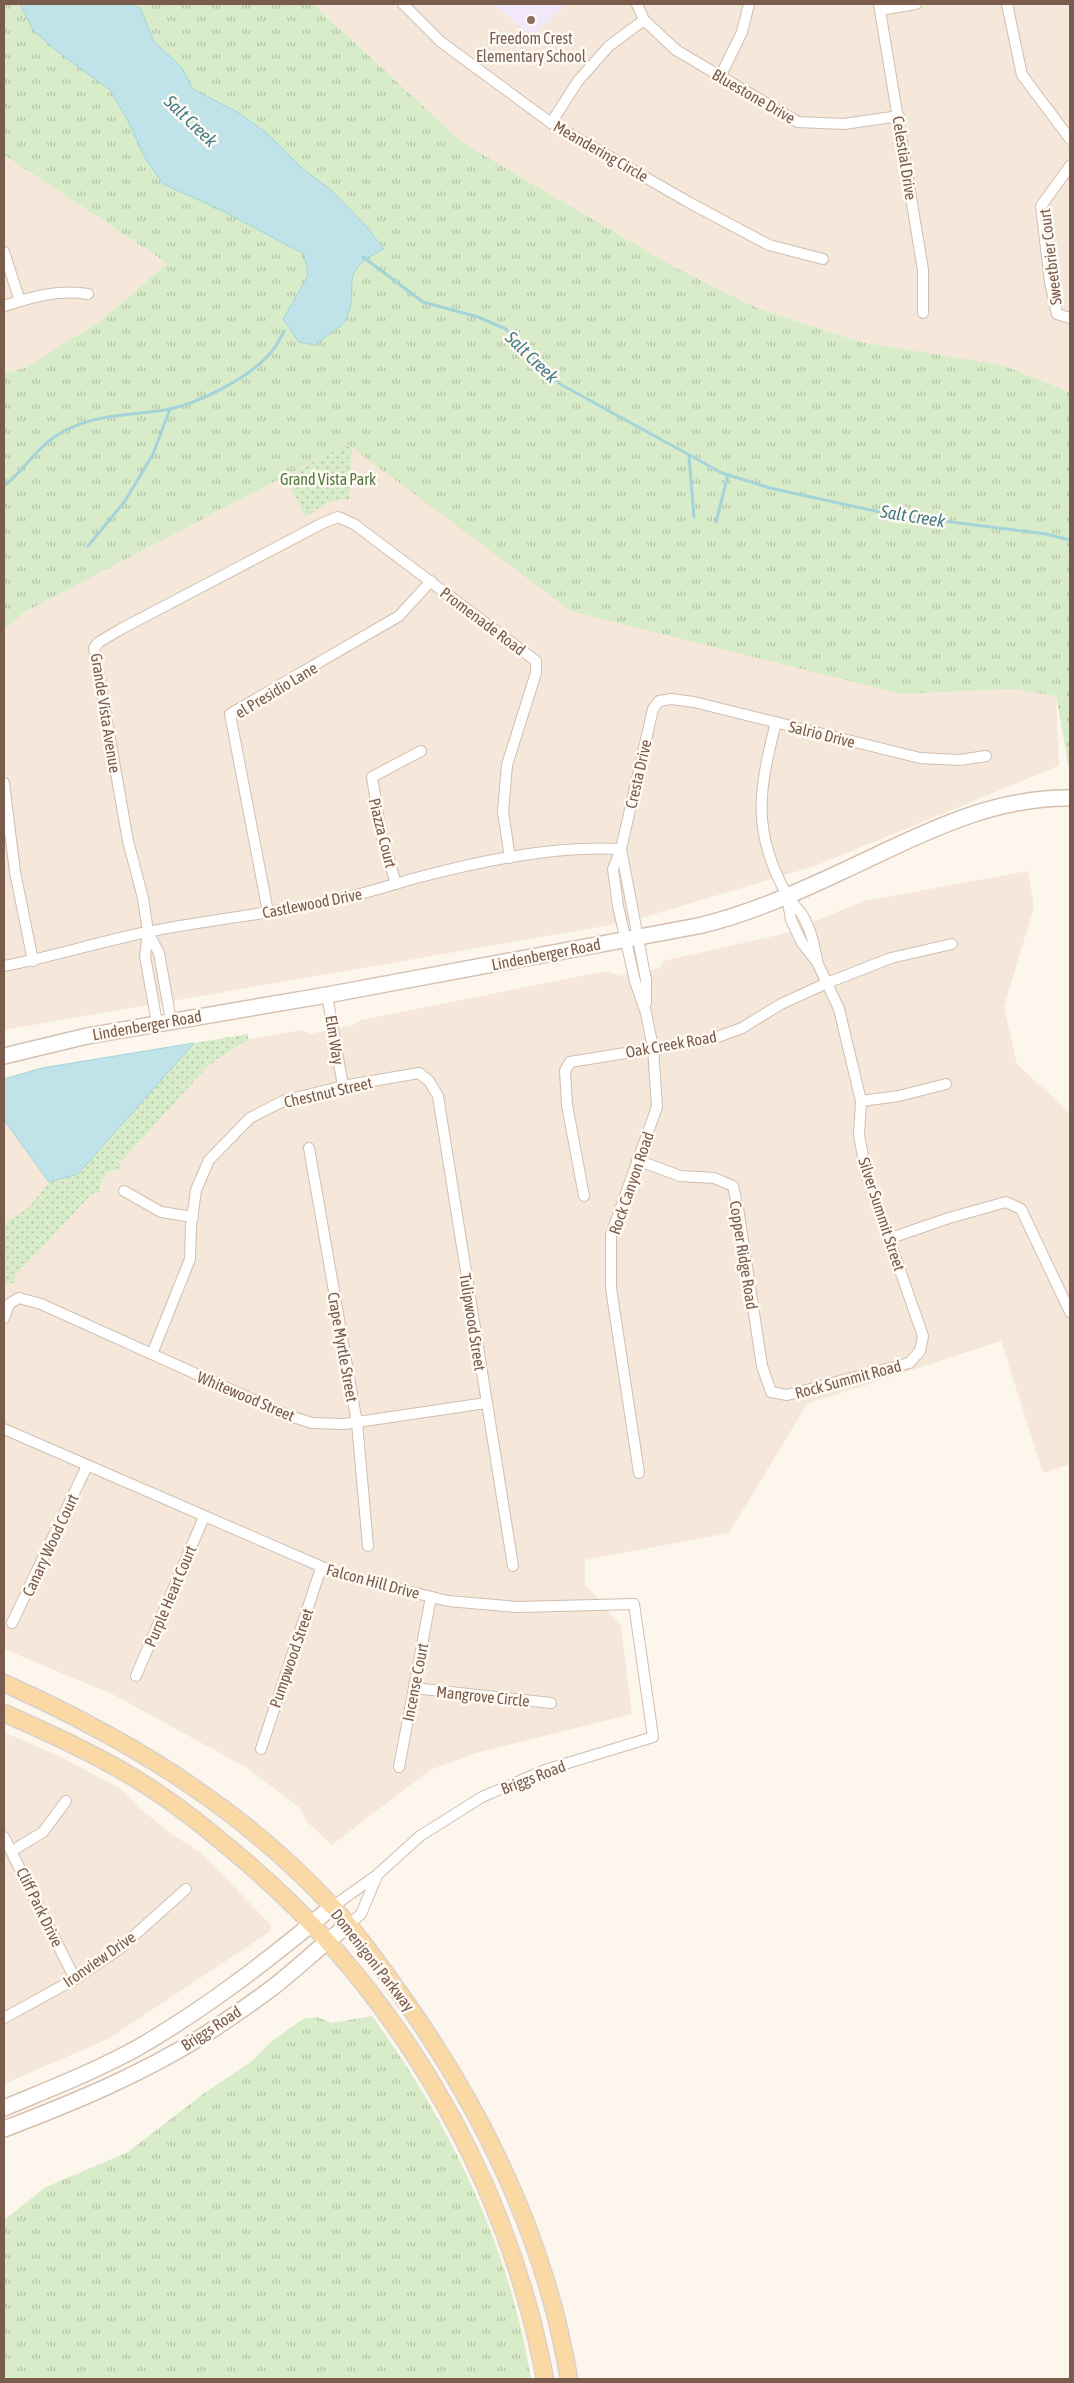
<svg xmlns="http://www.w3.org/2000/svg" width="1074" height="2383" font-family="'Asap Condensed',sans-serif">
<style>
.residential{fill:#f5e8da}
.education{fill:#f3e8fa}
.grass{fill:url(#grass-tufts)}
.park{fill:url(#park-dots)}
.water{fill:#bfe3e8;stroke:#a5d3da}
.lines{fill:none;stroke-linecap:round;stroke-linejoin:round}
.stream{stroke:#a5d3da;stroke-width:3}
.street-casing{stroke:#d1beb0;stroke-width:12}
.secondary-casing{stroke:#d6c0b0;stroke-width:18}
.primary-casing{stroke:#dad1cd;stroke-width:19}
.street{stroke:#fff;stroke-width:10}
.secondary{stroke:#fff;stroke-width:15}
.primary{stroke:#fbd9a5;stroke-width:16}
.education-dot{fill:#8d6e63;stroke:#fffaf3;stroke-width:2}
.labels{text-anchor:middle;dominant-baseline:central;stroke-width:5;stroke-linejoin:round;paint-order:stroke}
.education-label{font-size:16px;fill:#785e54;stroke:#fffaf3}
.street-label{font-size:16px;fill:#7a5c4d;stroke:#fffaf3}
.park-label{font-size:16px;fill:#537a41;stroke:#fffaf3}
.water-label{font-size:18px;font-style:italic;fill:#437c86;stroke:#fffaf3}
</style>
<defs>
<pattern id="grass-tufts" width="24" height="20" patternUnits="userSpaceOnUse" patternTransform="scale(1.25)"><rect width="24" height="20" fill="#d8ecc9"/><path d="M3 7l-1-3M5 7V3M7 7l1-3M15 17l-1-3M17 17v-4M19 17l1-3" fill="none" stroke="#b4c2a5"/></pattern>
<pattern id="park-dots" width="8" height="8" patternUnits="userSpaceOnUse" patternTransform="scale(1.25)"><rect width="8" height="8" fill="#d8ecc9"/><path d="M2 2h.1M6 6h.1" fill="none" stroke="#b4c2a5" stroke-width="1.8" stroke-linecap="round"/></pattern>
</defs>
<rect width="100%" height="100%" fill="#fdf6ec"/>
<g class="residential">
<polygon points="313,4 494,4 532,37 566,4 1070,4 1070,392 1002,365 861,342 759,309 676,268 463,143"/>
<polygon points="4,155 167,263 103,319 25,368 4,373"/>
<polygon points="347,444 902,694 1011,689 1056,696 1059,766 815,866 628,922 4,1030 4,630 23,613"/>
<polygon points="1028,871 1034,907 1004,1007 1017,1064 1070,1113 1070,1464 1043,1473 1001,1341 807,1404 729,1533 585,1560 585,1584 621,1626 632,1714 476,1753 430,1770 332,1845 306,1821 300,1808 247,1768 114,1695 4,1649 4,1286 15,1282 16,1275 93,1193 100,1192 101,1182 109,1171 121,1169 120,1163 208,1066 248,1039 303,1030 309,1034 353,1025 361,1020 606,971 621,976 659,968 663,961 783,934 864,901"/>
<polygon points="4,1120 49,1182 29,1207 4,1224"/>
<polygon points="4,1732 63,1758 121,1789 139,1808 175,1836 201,1853 271,1925 271,1931 108,2039 4,2084"/>
</g>
<polygon class="education" points="494,4 566,4 532,37"/>
<g class="grass">
<polygon points="4,4 313,4 463,143 676,268 759,309 861,342 1002,365 1070,392 1070,775 1056,696 1011,689 902,694 571,611 347,444 23,613 4,630 4,373 25,368 103,319 167,263 4,155"/>
<path d="M372 2016C450 2123 510 2248 531 2379H4V2220L46 2187 128 2152 203 2094 252 2061 271 2042 303 2019 317 2017 332 2023Z"/>
</g>
<g class="park">
<path d="M347 444 352 448 349 500C331 498 320 507 306 517L285 477Z"/>
<polygon points="248,1034 248,1039 208,1066 120,1163 121,1169 109,1171 101,1182 100,1192 93,1193 16,1275 15,1282 4,1286 4,1224 29,1207 49,1182 78,1174 194,1043"/>
</g>
<g class="water">
<path d="M20 4H132L140 8 154 41 182 68 193 89 239 113 268 134 303 169 331 190 366 226 384 249C333 274 363 284 345 321 342 327 321 339 315 345L299 342 283 319 308 276 304 254 219 209 163 184 145 158 127 119 110 90 54 49 33 30Z"/>
<polygon points="194,1043 78,1174 49,1182 4,1120 4,1079 42,1068"/>
</g>
<g class="lines">
<g class="stream">
<polyline points="363,257 423,302 478,317 506,329 560,384 722,473 770,488 889,514 1046,534 1070,540"/>
<polyline points="689,456 694,517"/>
<path d="M4 486C28 467 37 444 68 429 99 414 133 415 165 410 198 404 252 377 273 350 277 345 281 337 284 331"/>
<polyline points="716,522 728,475"/>
<polyline points="88,546 125,501 153,454 170,409"/>
</g>
<g class="street-casing">
<g id="street">
<polyline points="403,4 441,42 551,123 690,203 769,245 823,259"/>
<polyline points="637,4 644,20 676,50 798,122 844,124 899,116"/>
<polyline points="879,4 923,270 923,313"/>
<polyline points="1007,4 1022,75 1070,139"/>
<polyline points="880,10 916,4"/>
<polyline points="720,77 742,32 749,4"/>
<polyline points="551,123 578,81 609,46 644,20"/>
<polyline points="1070,166 1041,206 1050,282 1057,314 1070,318"/>
<polyline points="4,252 20,301"/>
<path d="M4 306C32 297 58 289 88 294"/>
<path d="M776 722C759 790 751 831 787 895 791 903 799 909 803 916 811 930 814 945 817 960"/>
<polyline points="4,783 15,872 33,961"/>
<polyline points="621,849 646,980 646,1003"/>
<polyline points="396,884 381,833 372,777 421,751"/>
<polyline points="268,912 230,714 399,616 431,581"/>
<polyline points="148,932 145,956 157,1023"/>
<path d="M4 966C52 957 98 942 147 932 207 920 269 914 329 901 359 896 387 886 416 878 480 861 555 845 621 849"/>
<polyline points="327,995 343,1086"/>
<polyline points="171,1021 159,953 148,932 143,898 128,841 94,648 99,642 121,629 323,523 338,517 354,524 536,661 536,673 507,765 503,812 510,858"/>
<polyline points="861,1101 899,1096 946,1084"/>
<polyline points="309,1148 357,1423 368,1546"/>
<polyline points="637,1160 680,1176 714,1178 733,1186 738,1208 762,1366 771,1392 787,1395 909,1363 920,1351 923,1336 866,1173 859,1135 861,1101 839,1009 817,962 802,943 791,920 787,896"/>
<polyline points="124,1191 161,1212 193,1217"/>
<polyline points="584,1196 567,1105 565,1071 570,1062 712,1039 742,1028 781,1004 827,983 891,958 952,944"/>
<polyline points="888,1239 949,1218 1006,1202 1021,1209 1070,1312"/>
<polyline points="4,1318 9,1304 19,1298 41,1304 287,1415 312,1423 344,1424 486,1403"/>
<polyline points="152,1354 190,1259 191,1226 196,1190 209,1160 250,1118 283,1101 343,1086 419,1073 429,1081 438,1096 513,1566"/>
<polyline points="4,1429 336,1573 448,1601 517,1607 634,1604 653,1737 545,1770 482,1797 420,1836 377,1875 332,1907"/>
<polyline points="639,1473 611,1288 611,1235 657,1107 653,1048 646,1013 635,981 618,906 613,869 621,849 653,709 659,701 671,699 694,702 920,758 960,760 986,756"/>
<polyline points="12,1623 87,1466"/>
<polyline points="136,1676 204,1517"/>
<polyline points="414,1688 551,1703"/>
<polyline points="261,1749 321,1568"/>
<polyline points="399,1767 431,1597"/>
<polyline points="4,1837 75,1979"/>
<polyline points="12,1851 43,1832 66,1801"/>
<polyline points="348,1925 361,1914 377,1876"/>
<polyline points="4,2018 75,1979 118,1950 186,1889"/>
</g>
</g>
<g class="secondary-casing">
<g id="secondary">
<path d="M4 1056 87 1036 327 995 698 926C749 914 796 893 843 871 916 837 988 797 1070 798"/>
<path d="M4 2108C49 2089 96 2071 139 2047 208 2007 271 1958 332 1907"/>
<path d="M4 2129C75 2102 145 2073 209 2032 230 2018 252 2003 272 1988 298 1968 321 1945 348 1925"/>
</g>
</g>
<g class="primary-casing">
<g id="primary">
<path d="M4 1683C70 1713 134 1746 193 1787 243 1821 291 1862 332 1906 357 1933 380 1965 401 1995 482 2109 546 2240 569 2379"/>
<path d="M4 1713C51 1734 100 1756 144 1784 173 1802 201 1824 227 1846 391 1979 506 2171 545 2379"/>
</g>
</g>
<use href="#street" class="street"/>
<use href="#secondary" class="secondary"/>
<use href="#primary" class="primary"/>
</g>
<circle class="education-dot" cx="531" cy="20" r="5"/>
<g class="labels">
<g class="education-label">
<text x="531" y="38">Freedom Crest<tspan x="531" dy="18">Elementary School</tspan></text>
</g>
<g class="street-label">
<text transform="translate(754 96) rotate(30)">Bluestone Drive</text>
<text transform="translate(601 151) rotate(30)">Meandering Circle</text>
<text transform="translate(905 158) rotate(81)">Celestial Drive</text>
<text transform="translate(1050 257) rotate(-97)">Sweetbrier Court</text>
<text transform="translate(483 621) rotate(37)">Promenade Road</text>
<text transform="translate(276 690) rotate(-31)">el Presidio Lane</text>
<text transform="translate(106 713) rotate(81)">Grande Vista Avenue</text>
<text transform="translate(822 734) rotate(14)">Salrio Drive</text>
<text transform="translate(638 774) rotate(-77)">Cresta Drive</text>
<text transform="translate(383 833) rotate(76)">Piazza Court</text>
<text transform="translate(312 903) rotate(-11)">Castlewood Drive</text>
<text transform="translate(546 954) rotate(-11)">Lindenberger Road</text>
<text transform="translate(147 1025) rotate(-10)">Lindenberger Road</text>
<text transform="translate(335 1040) rotate(81)">Elm Way</text>
<text transform="translate(671 1044) rotate(-10)">Oak Creek Road</text>
<text transform="translate(328 1092) rotate(-13)">Chestnut Street</text>
<text transform="translate(631 1183) rotate(-71)">Rock Canyon Road</text>
<text transform="translate(882 1214) rotate(72)">Silver Summit Street</text>
<text transform="translate(744 1255) rotate(81)">Copper Ridge Road</text>
<text transform="translate(473 1322) rotate(81)">Tulipwood Street</text>
<text transform="translate(343 1347) rotate(80)">Crape Myrtle Street</text>
<text transform="translate(848 1379) rotate(-15)">Rock Summit Road</text>
<text transform="translate(246 1396) rotate(23)">Whitewood Street</text>
<text transform="translate(50 1545) rotate(-65)">Canary Wood Court</text>
<text transform="translate(373 1581) rotate(15)">Falcon Hill Drive</text>
<text transform="translate(170 1596) rotate(-67)">Purple Heart Court</text>
<text transform="translate(291 1658) rotate(-71)">Pumpwood Street</text>
<text transform="translate(415 1682) rotate(-79)">Incense Court</text>
<text transform="translate(483 1696) rotate(6)">Mangrove Circle</text>
<text transform="translate(533 1777) rotate(-21)">Briggs Road</text>
<text transform="translate(40 1907) rotate(64)">Cliff Park Drive</text>
<text transform="translate(99 1959) rotate(-35)">Ironview Drive</text>
<text transform="translate(373 1960) rotate(52)">Domenigoni Parkway</text>
<text transform="translate(211 2028) rotate(-33)">Briggs Road</text>
</g>
<g class="park-label">
<text x="328" y="479">Grand Vista Park</text>
</g>
<g class="water-label">
<text transform="translate(191 121) rotate(44)">Salt Creek</text>
<text transform="translate(532 357) rotate(44)">Salt Creek</text>
<text transform="translate(913 516) rotate(9)">Salt Creek</text>
</g>
</g>
<rect width="1074" height="2383" fill="none" stroke="#7a5c4d" stroke-width="10"/>
</svg>
